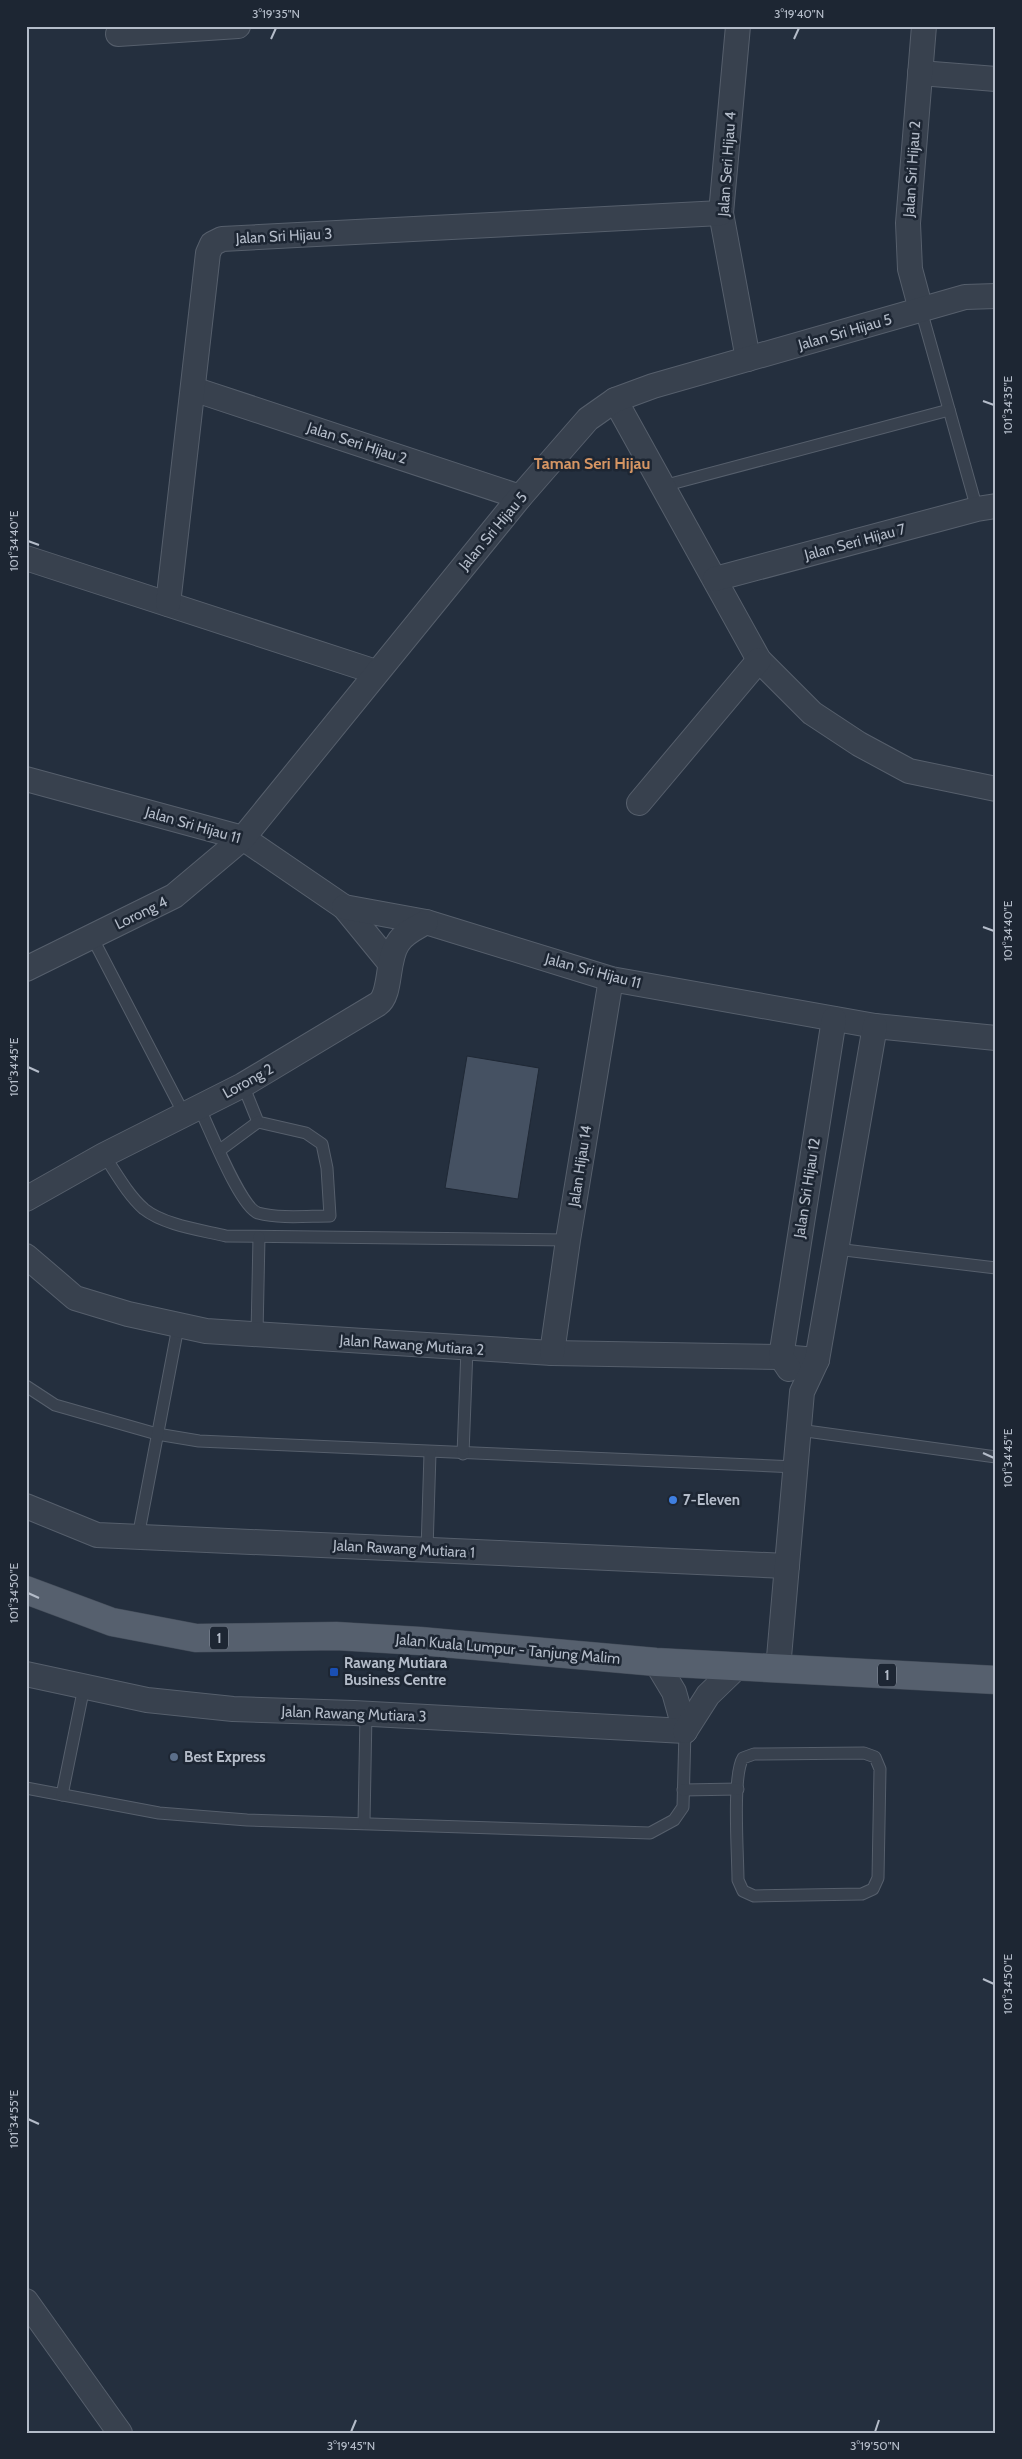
<svg xmlns="http://www.w3.org/2000/svg" width="1022" height="2459" font-family="Cabin,sans-serif">
<style>
.building{fill:#455162;stroke:#1f2835}
.lines{fill:none;stroke-linecap:round;stroke-linejoin:round}
.service-casing{stroke:#565f6c;stroke-width:13}
.minor-casing{stroke:#565f6c;stroke-width:26}
.primary-casing{stroke:#414a57;stroke-width:29}
.service{stroke:#38414e;stroke-width:11}
.minor{stroke:#38414e;stroke-width:24}
.primary{stroke:#56606e;stroke-width:28}
.ticks{fill:none;stroke:#b4bcc9;stroke-width:2}
.shop-dot{fill:#3f7fe0;stroke:#1d2633;stroke-width:2}
.transit-dot{fill:#1a4fb4;stroke:#1d2633;stroke-width:2}
.service-dot{fill:#5c6f8a;stroke:#1d2633;stroke-width:2}
.labels{text-anchor:middle;dominant-baseline:central;stroke-width:5;stroke-linejoin:round;paint-order:stroke}
.shield{fill:#1d2633;stroke:#878f9c;stroke-width:1}
.shield-label{font-size:14px;font-weight:bold;fill:#b4bcc9}
.street-label{font-size:15px;fill:#b4bcc9;stroke:#1d2633}
.poi-label{font-size:15px;font-weight:bold;fill:#b4bcc9;stroke:#1d2633;text-anchor:start}
.neighbourhood-label{font-size:16px;font-weight:bold;fill:#d59563;stroke:#1d2633}
.neatline{fill:none;stroke:#b4bcc9;stroke-width:2}
.ticks-label{font-size:12px;text-anchor:middle;fill:#b4bcc9}
</style>
<rect width="100%" height="100%" fill="#242f3e"/>
<polygon class="building" points="467,1056 539,1068 518,1199 445,1188"/>
<g class="lines">
<g class="service-casing">
<g id="service">
<polyline points="921,310 977,509"/>
<polyline points="663,486 949,410"/>
<polyline points="92,937 184,1114"/>
<path d="M199 1107C209 1127 240 1207 258 1213 281 1219 307 1216 330 1216L327 1168 322 1144 306 1133 258 1122 243 1085"/>
<polyline points="220,1150 258,1122"/>
<path d="M104 1155C116 1173 128 1195 144 1209 164 1225 201 1230 226 1236L568 1240"/>
<polyline points="836,1249 996,1268"/>
<polyline points="257,1334 259,1237"/>
<polyline points="26,1386 55,1405 157,1434 199,1441 796,1467"/>
<polyline points="799,1430 996,1457"/>
<polyline points="463,1454 467,1349"/>
<polyline points="138,1537 178,1327"/>
<polyline points="427,1550 430,1453"/>
<path d="M864 1753 875 1757 880 1769 878 1878 873 1889 862 1894 754 1896 743 1891 738 1880C738 1856 732 1775 743 1758L754 1754Z"/>
<polyline points="26,1788 159,1813 247,1820 650,1833 674,1820 683,1807 685,1731"/>
<polyline points="683,1790 738,1789"/>
<polyline points="62,1795 84,1687"/>
<polyline points="364,1823 366,1713"/>
</g>
</g>
<g class="minor-casing">
<g id="minor">
<polyline points="738,26 721,213 748,359"/>
<polyline points="118,34 238,26"/>
<polyline points="920,73 996,79"/>
<polyline points="921,310 910,269 908,223 924,26"/>
<polyline points="193,389 520,497"/>
<polyline points="615,400 759,660 812,713 859,744 909,771 996,789"/>
<polyline points="26,558 376,672"/>
<polyline points="715,579 977,509 996,506"/>
<polyline points="168,604 208,253 212,244 222,239 721,213"/>
<polyline points="26,779 243,838 344,907 389,962"/>
<polyline points="639,803 759,660"/>
<polyline points="344,907 426,922 611,979 875,1026 996,1038"/>
<polyline points="26,969 174,896 243,838 520,497 588,419 615,400 653,386 965,297 996,296"/>
<path d="M26 1199 104 1155 243 1085 378 1004C392 994 386 960 398 943 404 933 416 928 426 922"/>
<polyline points="26,1256 75,1298 128,1314 206,1331 552,1353 781,1357 817,1360"/>
<polyline points="552,1353 568,1240 611,979"/>
<polyline points="789,1369 781,1357 834,1019"/>
<polyline points="26,1506 97,1535 787,1566"/>
<polyline points="656,1662 674,1692 685,1731"/>
<polyline points="778,1669 802,1392 817,1360 875,1026"/>
<polyline points="26,1674 147,1700 233,1709 354,1713 685,1731"/>
<polyline points="685,1731 708,1695 737,1667"/>
<polyline points="26,2301 120,2433"/>
</g>
</g>
<g class="primary-casing">
<polyline id="primary" points="26,1590 112,1622 196,1638 336,1636 420,1641 656,1662 996,1680"/>
</g>
<use href="#service" class="service"/>
<use href="#minor" class="minor"/>
<use href="#primary" class="primary"/>
</g>
<path class="ticks" d="M271 39 276 28M794 39 799 28M983 401 994 405M28 541 39 545M983 927 994 931M28 1067 39 1072M983 1453 994 1458M28 1593 39 1598M983 1979 994 1984M28 2119 39 2124M351 2432 356 2420M875 2432 879 2420"/>
<circle class="shop-dot" cx="673" cy="1500" r="5"/>
<rect class="transit-dot" x="329" y="1667" width="10" height="10" rx="2.5"/>
<circle class="service-dot" cx="174" cy="1757" r="5"/>
<g class="labels">
<g class="shield">
<rect x="210" y="1626.5" width="18" height="23" rx="4"/>
<rect x="878" y="1663.5" width="18" height="23" rx="4"/>
</g>
<g class="shield-label">
<text x="219" y="1638">1</text>
<text x="887" y="1675">1</text>
</g>
<g class="street-label">
<text transform="translate(727 164) rotate(-86)">Jalan Seri Hijau 4</text>
<text transform="translate(912 169) rotate(-86)">Jalan Sri Hijau 2</text>
<text transform="translate(284 236) rotate(-3)">Jalan Sri Hijau 3</text>
<text transform="translate(845 332) rotate(-16)">Jalan Sri Hijau 5</text>
<text transform="translate(357 443) rotate(18)">Jalan Seri Hijau 2</text>
<text transform="translate(493 531) rotate(-50)">Jalan Sri Hijau 5</text>
<text transform="translate(855 542) rotate(-15)">Jalan Seri Hijau 7</text>
<text transform="translate(193 825) rotate(16)">Jalan Sri Hijau 11</text>
<text transform="translate(141 913) rotate(-26)">Lorong 4</text>
<text transform="translate(593 971) rotate(15)">Jalan Sri Hijau 11</text>
<text transform="translate(248 1081) rotate(-29)">Lorong 2</text>
<text transform="translate(580 1166) rotate(-81)">Jalan Hijau 14</text>
<text transform="translate(807 1188) rotate(-81)">Jalan Sri Hijau 12</text>
<text transform="translate(412 1345) rotate(4)">Jalan Rawang Mutiara 2</text>
<text transform="translate(404 1549) rotate(3)">Jalan Rawang Mutiara 1</text>
<text transform="translate(508 1649) rotate(5)">Jalan Kuala Lumpur - Tanjung Malim</text>
<text transform="translate(354 1714) rotate(2)">Jalan Rawang Mutiara 3</text>
</g>
<g class="poi-label">
<text x="683" y="1500">7-Eleven</text>
<text x="344" y="1663">Rawang Mutiara<tspan x="344" dy="17">Business Centre</tspan></text>
<text x="184" y="1757">Best Express</text>
</g>
<g class="neighbourhood-label">
<text x="592" y="463">Taman Seri Hijau</text>
</g>
</g>
<rect width="1022" height="2459" fill="none" stroke="#1d2633" stroke-width="55"/>
<rect x="28" y="28" width="966" height="2404" class="neatline"/>
<g class="ticks-label">
<text x="276" y="18">3°19'35"N</text>
<text x="799" y="18">3°19'40"N</text>
<text transform="translate(1008 405) rotate(-90)" y="4">101°34'35"E</text>
<text transform="translate(14 541) rotate(-90)" y="4">101°34'40"E</text>
<text transform="translate(1008 931) rotate(-90)" y="4">101°34'40"E</text>
<text transform="translate(14 1067) rotate(-90)" y="4">101°34'45"E</text>
<text transform="translate(1008 1458) rotate(-90)" y="4">101°34'45"E</text>
<text transform="translate(14 1593) rotate(-90)" y="4">101°34'50"E</text>
<text transform="translate(1008 1984) rotate(-90)" y="4">101°34'50"E</text>
<text transform="translate(14 2119) rotate(-90)" y="4">101°34'55"E</text>
<text x="351" y="2450">3°19'45"N</text>
<text x="875" y="2450">3°19'50"N</text>
</g>
</svg>
